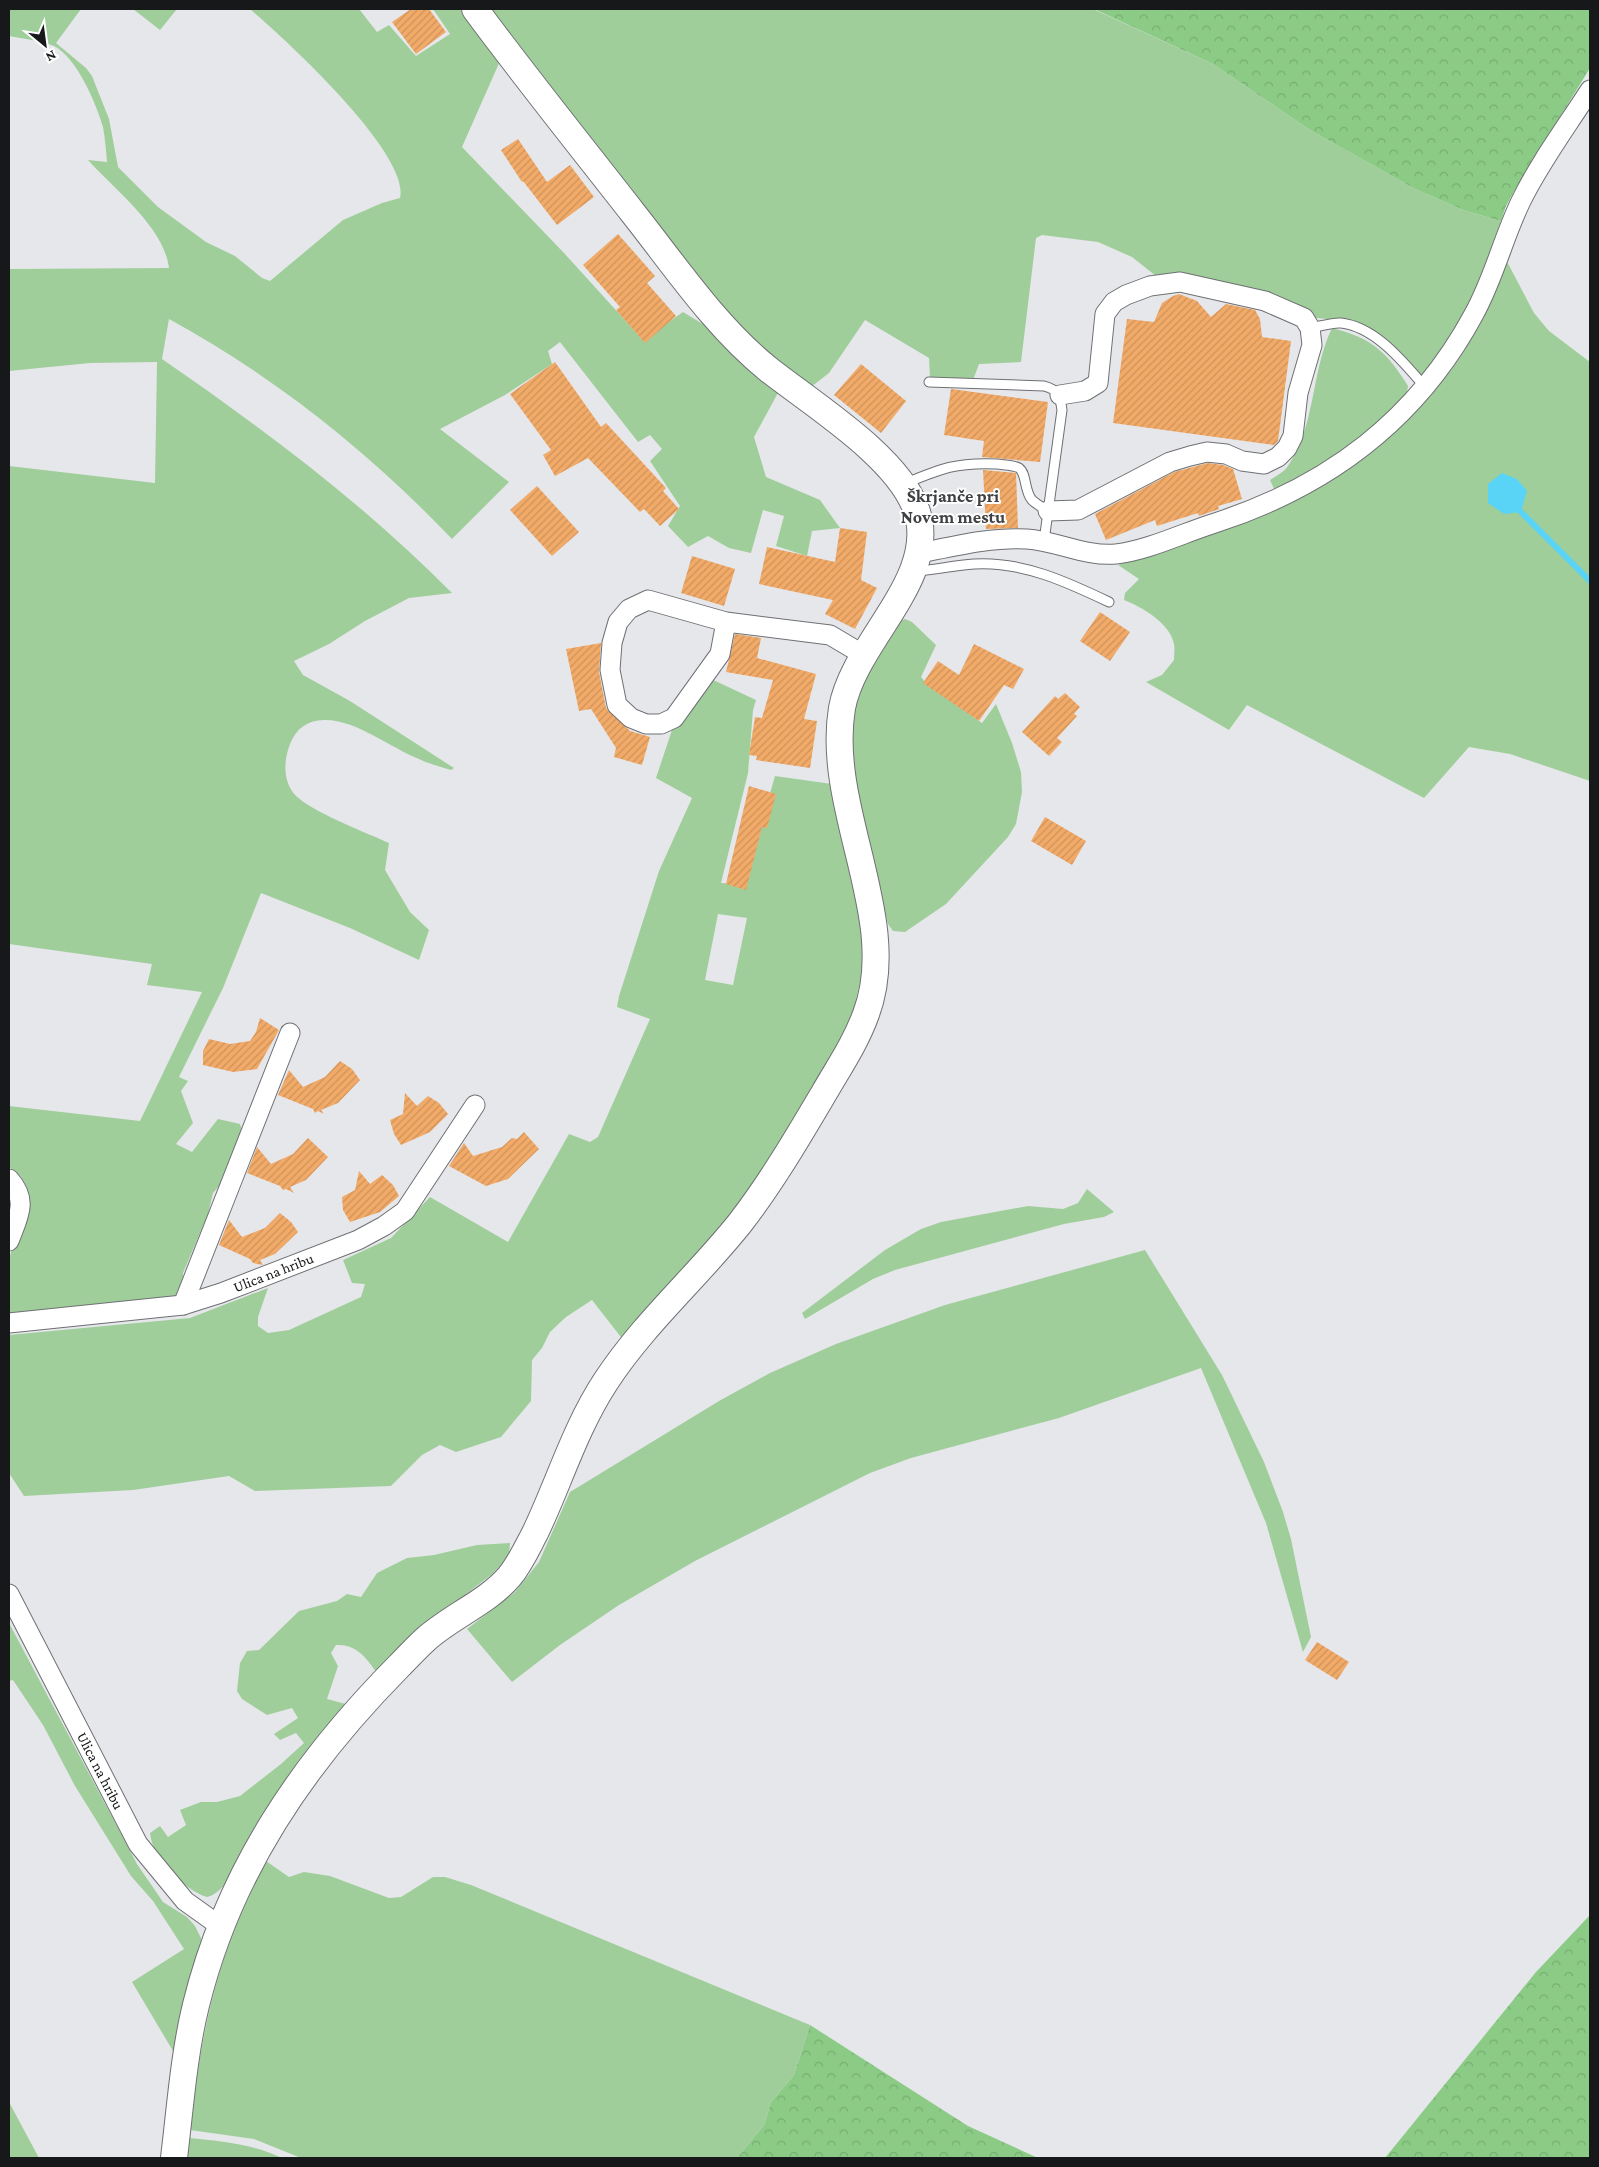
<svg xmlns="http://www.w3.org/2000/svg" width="1599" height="2167" font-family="'Crimson Pro',serif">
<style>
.grass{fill:#a0ce9b;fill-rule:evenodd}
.forest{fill:url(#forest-crowns)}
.water{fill:#5ad4f6}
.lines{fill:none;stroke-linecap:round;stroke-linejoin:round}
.stream{stroke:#5ad4f6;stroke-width:6}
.building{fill:url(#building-hatch)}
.lane-casing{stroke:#6e7073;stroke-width:11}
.street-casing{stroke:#6e7073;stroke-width:21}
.secondary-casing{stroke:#6e7073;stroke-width:28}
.lane{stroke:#fff;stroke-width:9}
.street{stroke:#fff;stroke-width:19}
.secondary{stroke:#fff;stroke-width:26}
.labels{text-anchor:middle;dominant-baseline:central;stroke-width:4;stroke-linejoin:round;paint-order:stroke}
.street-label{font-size:15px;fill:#171819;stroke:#fff}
.quarter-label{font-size:18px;font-weight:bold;fill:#3f4043;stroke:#fff}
</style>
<defs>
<pattern id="forest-crowns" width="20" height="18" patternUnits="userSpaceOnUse" patternTransform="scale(1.25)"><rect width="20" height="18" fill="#8bcb85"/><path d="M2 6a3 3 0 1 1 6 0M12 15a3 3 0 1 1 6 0" fill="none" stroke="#77ae72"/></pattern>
<pattern id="building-hatch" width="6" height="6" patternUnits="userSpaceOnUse" patternTransform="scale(1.25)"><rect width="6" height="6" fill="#f1aa68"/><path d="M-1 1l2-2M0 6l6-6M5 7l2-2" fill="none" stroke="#ce925a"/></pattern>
</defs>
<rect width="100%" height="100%" fill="#e6e7eb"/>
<g class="grass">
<path d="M9 9H81L56 43 86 68 92 76 109 119 118 167 158 207 206 242 235 256 262 278 270 281 343 220 382 203 400 198C411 154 283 37 250 9H359L377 32 389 25 416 56 450 34 433 9H460L500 61 462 147 564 253 643 340 683 312 706 326 779 391 754 437 766 477 820 500 840 528 812 531 807 556 776 546 784 516 763 510 751 553 729 548 708 536 688 547 668 526 680 506 650 461 662 449 650 435 638 442 560 342 548 351 552 364 505 395 440 429 509 482 452 539C370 453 274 376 169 319L162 359C265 430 364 504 452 593L409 598 365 621 329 644 294 661 303 675 350 701 454 768 451 770C441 767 429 764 419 759 391 748 355 719 324 720 307 720 296 729 290 744 284 760 283 777 292 791 303 809 368 833 389 843L385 870 410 912 429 930 419 960 350 928 261 893 223 988 179 1077 188 1081 181 1091 193 1123 176 1144 192 1152 218 1119 240 1124 242 1131 220 1185 213 1193 208 1214 183 1273V1289L178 1299 9 1315C9 1298 6 1278 9 1261 15 1229 49 1192 9 1167V1106L140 1121 202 992 147 985 152 964 9 944V466L155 483 157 362 90 363 9 371V269L169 268C164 227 115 190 88 160L107 162C106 150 105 138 103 127 96 103 77 58 54 46 40 40 24 39 9 36Z"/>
<polygon points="133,9 177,9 160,30"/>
<polygon points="486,9 1093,9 1213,64 1310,130 1415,189 1466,211 1501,221 1472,301 1456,333 1421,379 1408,363 1345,321 1308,317 1166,284 1132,257 1098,242 1042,235 1036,238 1021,362 979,364 972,383 930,379 929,358 865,320 829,373 811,387 745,335"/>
<path d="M1503 254 1534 313 1549 331 1590 362V781L1510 754 1469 747 1424 798 1247 705 1229 730 1146 682 1162 675 1174 660C1174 655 1175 649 1174 644 1170 623 1142 607 1124 600L1125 593 1139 579 1118 565C1198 536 1282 516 1353 465 1374 450 1391 432 1409 414 1432 391 1456 368 1471 339 1486 313 1494 282 1503 254Z"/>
<path d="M1332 328C1372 338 1387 352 1408 386L1406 398 1386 414 1385 421 1374 431 1276 493 1270 480C1276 476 1284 472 1288 466 1316 425 1311 371 1332 328Z"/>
<polygon points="905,619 912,622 936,645 921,677 929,686 982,723 996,704 1012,743 1021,772 1022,792 1016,824 1008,837 946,904 905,932 893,931 888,924 876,881 850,752 852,719 861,682 895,622"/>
<path d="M709 678 756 700 753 710 748 773 721 883 744 884 775 776 832 784 864 936V965L852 1017 822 1076 735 1213 624 1341 592 1300 566 1317 550 1332 542 1348 532 1360 531 1401 501 1437 456 1452 440 1445 422 1455 391 1486 255 1491 229 1476 133 1490 24 1496 9 1473V1335L190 1318 268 1288 258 1317V1326L268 1333 289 1330 361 1297 365 1284 352 1283 343 1260 391 1238 430 1197 508 1242 569 1134 590 1142 598 1137 650 1019 617 1007 619 996 659 871 692 798 656 778 672 730ZM718 914 747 918 733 985 705 980Z"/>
<polygon points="1087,1189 1114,1212 1104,1217 1064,1224 895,1270 873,1279 805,1319 802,1313 885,1250 921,1229 941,1222 1028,1206 1063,1209 1078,1203"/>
<polygon points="1145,1250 1222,1375 1264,1462 1283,1512 1291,1539 1311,1637 1303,1652 1266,1523 1201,1368 1059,1418 911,1458 870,1473 695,1561 619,1605 560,1645 512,1682 467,1629 515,1592 539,1562 570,1492 719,1401 770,1373 836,1344 945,1305"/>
<path d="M510 1543 509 1557 491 1575 458 1600 377 1673C366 1657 356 1644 336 1645L331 1653 338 1666 327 1699 346 1704C311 1749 274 1794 246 1844 237 1860 227 1893 207 1897 184 1890 152 1858 150 1833L160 1826 168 1837 186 1825 180 1810 201 1802H217L240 1796 281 1764 304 1743 296 1733 280 1740 274 1734 298 1718 292 1708 267 1715 242 1699 237 1691 240 1663 247 1651 259 1650 299 1611 337 1601 347 1594 361 1597 377 1573 407 1558 434 1555 477 1545Z"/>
<polygon points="9,1623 137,1864 163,1902 187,1917 195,1926 201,1938 201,1948 176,2056 132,1982 184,1949 153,1901 131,1876 75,1786 43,1725 13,1680 9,1681"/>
<path d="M266 1861 289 1877 304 1872 330 1876 389 1898 401 1897 433 1877H445L471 1885 810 2025 794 2075 771 2102 764 2125 737 2158H301L254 2139 190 2130C201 2032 218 1948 266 1861Z"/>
<polygon points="9,2102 39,2158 9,2158"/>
<path d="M189 2138C221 2141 253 2144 282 2158H186Z"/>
</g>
<g class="forest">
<polygon points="1094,9 1590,9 1590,68 1516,188 1506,206 1501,221 1466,211 1415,189 1310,130 1213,64"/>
<polygon points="1590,1915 1590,2158 1385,2158 1536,1972"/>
<polygon points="810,2025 968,2126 1038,2158 737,2158 764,2125 771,2102 794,2075"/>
</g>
<polygon class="water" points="1502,473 1517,479 1527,491 1521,512 1504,514 1488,503 1488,484"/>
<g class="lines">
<polyline class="stream" points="1521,512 1590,581"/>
</g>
<g class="building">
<polygon points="411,9 429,9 446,32 416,54 392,22"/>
<polygon points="518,139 547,182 570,165 594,197 557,225 523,181 522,182 501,150"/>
<polygon points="618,234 655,276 647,283 676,316 645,343 616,310 620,307 583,265"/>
<polygon points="1179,294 1197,301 1211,317 1226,304 1255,310 1260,319 1262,337 1291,341 1278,441 1274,445 1113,423 1127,319 1154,322 1162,303 1173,296"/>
<polygon points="555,362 601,427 606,423 666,488 663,491 679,509 660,526 644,509 640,512 588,458 555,476 543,455 551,450 510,394"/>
<polygon points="861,364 906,401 881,433 834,395"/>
<polygon points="951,389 1048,402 1040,462 982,457 984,441 944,435"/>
<polygon points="1208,463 1223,465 1233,469 1242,499 1218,506 1219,509 1199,516 1198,513 1157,526 1155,520 1106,540 1095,514 1174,472"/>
<polygon points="983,470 1016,473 1018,528 986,529"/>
<polygon points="537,486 579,532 552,556 510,510"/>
<polygon points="840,528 867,532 861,580 877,588 855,629 825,614 833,600 759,584 767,547 835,562"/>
<polygon points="692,556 735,569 724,606 681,593"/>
<polygon points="1100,612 1130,632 1110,661 1080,641"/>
<polygon points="735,634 761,638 757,658 816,674 804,719 817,721 810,768 756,760 757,756 749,755 755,717 762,718 773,680 726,672"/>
<polygon points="601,643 599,672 606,708 630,731 650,737 642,765 614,757 616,748 591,709 579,711 566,649"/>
<polygon points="974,644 1024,669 1013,689 1004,685 979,721 923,683 938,661 959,675"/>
<polygon points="1065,693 1080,707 1074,714 1077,716 1057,738 1062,742 1049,756 1022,732 1055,696 1058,699"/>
<polygon points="749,786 776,794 767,828 762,827 746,890 726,884"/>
<polygon points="1045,817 1086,841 1072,865 1031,841"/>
<polygon points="260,1018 279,1030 257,1069 233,1072 203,1065 203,1051 209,1039 230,1044 250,1041 256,1032"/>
<polygon points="340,1061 352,1069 360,1080 338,1103 321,1110 324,1114 318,1111 315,1113 313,1109 278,1095 289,1070 303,1087 325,1077"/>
<polygon points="405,1093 417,1106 428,1096 439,1103 448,1114 430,1132 401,1145 394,1134 390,1120 403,1114"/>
<polygon points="524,1132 539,1149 508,1179 486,1186 449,1166 464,1143 473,1156 502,1147 512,1138 517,1139"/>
<polygon points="308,1138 328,1157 306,1180 290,1187 294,1193 286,1189 283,1190 280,1186 247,1173 257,1147 271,1164 293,1154"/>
<polygon points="359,1171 370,1184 382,1175 393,1185 399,1196 380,1212 350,1222 343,1210 342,1197 355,1190"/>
<polygon points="280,1213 291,1222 298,1232 275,1254 260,1260 263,1265 253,1263 250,1259 219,1245 229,1220 242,1237 265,1228"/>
<polygon points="1317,1642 1349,1662 1337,1680 1305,1660"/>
</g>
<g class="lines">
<g class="lane-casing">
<g id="lane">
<path d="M1310 328C1319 327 1332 322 1341 323 1376 327 1404 363 1425 387"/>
<path d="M929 382 1044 386C1059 390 1060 396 1062 410L1044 541"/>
<path d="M904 484C940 469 956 462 997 464 1003 465 1014 465 1019 468 1027 474 1024 491 1032 500 1036 504 1043 508 1048 511"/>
<path d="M917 571C936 570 954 565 974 564 1022 561 1067 582 1109 602"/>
</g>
</g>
<g class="street-casing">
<g id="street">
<polyline points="1048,511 1078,510 1170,462 1190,456 1207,452 1226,454 1242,461 1264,464 1278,457 1287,448 1293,436 1298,393 1312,345 1310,328 1304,318 1265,301 1180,282 1150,286 1126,295 1114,302 1105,314 1098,383 1085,391 1060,395"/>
<path d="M920 553C955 546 991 537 1027 539 1057 541 1086 557 1116 554 1149 550 1183 533 1215 523 1329 486 1417 420 1474 314 1494 278 1503 238 1521 201 1540 162 1567 126 1590 90"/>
<polyline points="726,622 720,654 674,718 661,724 646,724 631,718 617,705 610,670 612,643 618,622 629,609 648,600 726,622 830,635 862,654"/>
<path d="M9 1179C29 1201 18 1217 9 1241"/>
<polyline points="183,1305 290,1033"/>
<path id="s1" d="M9 1323 183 1305 221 1293 358 1240 384 1226 405 1211 475 1105"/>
<path id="s2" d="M9 1594 138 1844 185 1901 220 1926"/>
</g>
</g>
<g class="secondary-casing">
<path id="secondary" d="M174 2158C180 2109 184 2053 196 2005 229 1871 303 1763 399 1666 408 1657 417 1647 426 1639 452 1616 486 1603 509 1577 520 1564 527 1548 535 1533 559 1483 575 1428 606 1381 644 1323 697 1277 740 1223 771 1183 798 1137 824 1093 839 1067 856 1042 866 1014 902 919 825 809 842 708 854 641 941 577 916 509 897 456 812 404 768 369 715 326 675 266 633 213 580 145 526 78 475 9"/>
</g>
<use href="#lane" class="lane"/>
<use href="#street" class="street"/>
<use href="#secondary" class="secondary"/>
</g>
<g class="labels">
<g class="street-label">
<text stroke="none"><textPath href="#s1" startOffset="271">Ulica na hribu</textPath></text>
<text stroke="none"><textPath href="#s2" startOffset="199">Ulica na hribu</textPath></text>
</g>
<g class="quarter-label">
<text x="953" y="496">Škrjanče pri<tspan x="953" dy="21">Novem mestu</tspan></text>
</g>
</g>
<rect width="1599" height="2167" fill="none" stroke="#171819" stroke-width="20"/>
<g transform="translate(45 45) rotate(151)" stroke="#ffffff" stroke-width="4" paint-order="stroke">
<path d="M0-4L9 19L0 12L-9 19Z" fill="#171819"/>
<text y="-8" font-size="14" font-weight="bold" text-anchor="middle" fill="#171819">N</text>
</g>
</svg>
